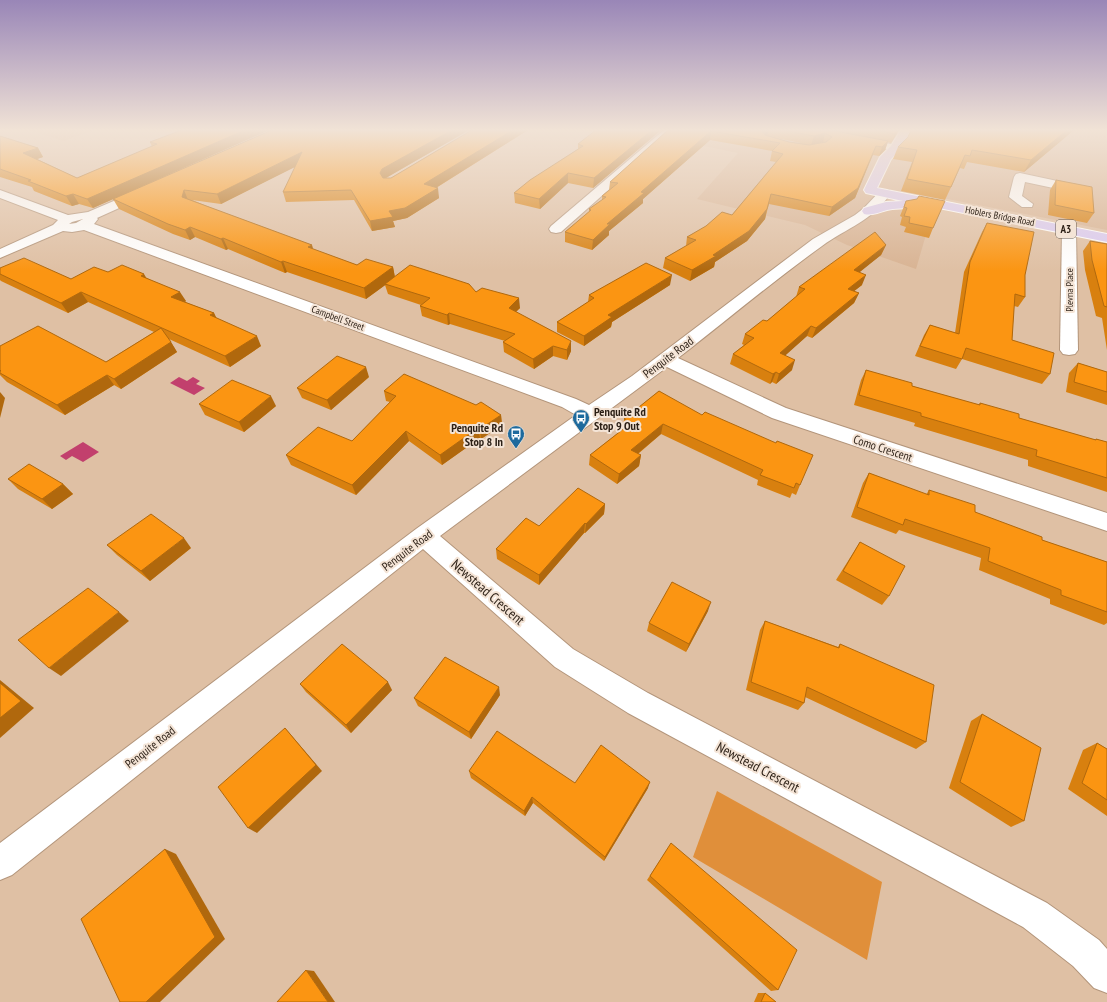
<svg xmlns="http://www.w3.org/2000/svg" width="1107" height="1002" font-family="'PT Sans Narrow',sans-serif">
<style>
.built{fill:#d8b393}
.green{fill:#e08f3a}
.water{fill:#c2406d}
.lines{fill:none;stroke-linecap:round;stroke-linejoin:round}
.minor-casing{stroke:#b3957b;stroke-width:2}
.highway-casing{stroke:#fff;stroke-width:2}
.minor{fill:#fff;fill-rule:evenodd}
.highway{fill:#dacbf2;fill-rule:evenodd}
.wall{fill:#d8800f;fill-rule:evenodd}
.shaded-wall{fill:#b0680d}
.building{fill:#fb9512;stroke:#b0680d}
.labels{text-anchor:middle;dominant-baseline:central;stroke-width:4;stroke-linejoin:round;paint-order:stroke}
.far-street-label{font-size:10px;fill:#2b1f15;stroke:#f4e4d6}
.shield{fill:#f4e4d6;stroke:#675a4f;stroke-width:1}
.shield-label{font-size:11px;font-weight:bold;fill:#2b1f15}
.street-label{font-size:12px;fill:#2b1f15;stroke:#f4e4d6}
.poi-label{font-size:12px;font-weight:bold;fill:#2b1f15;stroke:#f4e4d6;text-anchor:start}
.near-street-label{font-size:14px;fill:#2b1f15;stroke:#f4e4d6}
</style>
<rect width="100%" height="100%" fill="#dfc0a4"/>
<g class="built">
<polygon points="29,130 94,130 64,141"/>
<polygon points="683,130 1107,130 1107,230 937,197 916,269 847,245 805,225 697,199 738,153 671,139"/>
</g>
<polygon class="green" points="717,791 882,882 867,960 693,857"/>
<g class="water">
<polygon points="179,377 187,381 193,377 200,381 196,384 205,388 194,395 170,383"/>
<polygon points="83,442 99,452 83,462 72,456 66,460 60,456"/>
</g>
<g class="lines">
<g class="minor-casing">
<g id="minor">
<polygon points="664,130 676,130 561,232 556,233 551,232 549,229 551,226"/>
<polygon points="798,130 821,130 896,145 902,148 896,151 803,133"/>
<polygon points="1020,173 1062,182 1064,185 1062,188 1058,189 1025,182 1022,196 1033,204 1032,207 1022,207 1009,197 1014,177 1016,174"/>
<path d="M144 188 148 189 150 192 148 195 97 218 98 219 94 224 576 399 589 405 632 376 813 239 855 215 864 208 881 190H889L891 193C871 222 848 227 822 246 773 281 726 321 678 358L786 408 1107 513V531L772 418 667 367 440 536 573 649 648 693 1047 903 1099 940 1107 949V993L1094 988 1073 966 1023 927 628 713 555 667 423 549 12 875 0 880V843L416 529 576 415 562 407 84 230 72 232 63 231 0 258V249L53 225 58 220 0 198V190L68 215 88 212ZM83 219 76 223 69 224 72 222Z"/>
<polygon points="1069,226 1074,227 1076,230 1078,350 1075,354 1069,355 1063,354 1060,350 1062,230 1064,227"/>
</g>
</g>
<g class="highway-casing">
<path id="highway" d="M901 130H911L900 150 891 159 877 188 1107 234V242L914 203V204L913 207C904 209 895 208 887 210 879 212 872 216 864 214L862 211 864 208 886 202 903 201 866 193 864 190 880 157 891 146Z"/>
</g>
<use href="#minor" class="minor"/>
<use href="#highway" class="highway"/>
</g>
<g class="wall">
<polygon points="269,130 116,198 272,130 469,130 386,178 391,178 472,130 528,130 436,188 439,198 407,218 393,221 395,227 372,231 354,200 286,202 283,192 296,166 221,204 192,200 313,249 357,265 393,267 395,277 476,292 520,308 516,312 571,351 567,360 553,356 534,369 504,352 503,342 505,341 450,324 448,325 422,316 420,306 421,305 388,294 385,285 366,299 287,272 285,273 228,249 226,250 195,237 190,240 173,234 119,209 113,199 93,208 79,204 72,206 34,191 32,187 0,177 0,136 38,148 43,157 37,159 77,178 152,147 150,142"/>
<polygon points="661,130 593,188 568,183 540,209 515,203 514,193 578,149 578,144"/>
<path d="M668 130H899L891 143 888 142 885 150 879 156 873 155 855 198 829 216 769 204 765 219 747 241 715 262 714 267 690 281 663 268 665 258 686 246 687 237 732 215 776 162 770 161 772 151 710 140 643 199V203L609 231V235L592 250 565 242V232L589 212V209L602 200V196L609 190 610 182ZM776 138 801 143 789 142Z"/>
<polygon points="1074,130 1024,172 967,162 964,169 960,168 945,200 901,191 912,162 893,159 898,147"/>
<polygon points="1056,180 1094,213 1087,223 1048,215 1050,190"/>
<polygon points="906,201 933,228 929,238 904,232 906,227 900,225 902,217 900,216"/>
<polygon points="987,223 1025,275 1025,297 1018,307 1014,306 1012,340 1050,374 1042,384 962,359 956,369 915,356 924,335 930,325 955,333 964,272 982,232"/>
<polygon points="1090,241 1107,244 1107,350 1102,318 1096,316 1085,270 1083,251"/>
<polygon points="886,245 881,255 859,272 862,285 854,291 859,293 854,303 812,338 807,336 785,355 792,370 776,384 772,382 770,384 730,364 733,354 744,345 742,344 745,334 767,321 796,297 799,287"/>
<polygon points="0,268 71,279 108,272 147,278 186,301 185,302 214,313 216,318 261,346 230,367 169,339 177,352 121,389 114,385 65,415 7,382 0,375 0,346 106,362 154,332 88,302 68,313 1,281 0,280"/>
<polygon points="670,285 612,322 611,327 584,346 557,332 557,322 588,302 589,295"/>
<polygon points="1078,363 1107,372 1107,405 1066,392 1069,373"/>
<polygon points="866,370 912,386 979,405 980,403 1019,418 1095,440 1096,439 1107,442 1107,492 1028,466 1028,460 914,426 915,423 854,405 861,380"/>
<polygon points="369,377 331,410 302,398 297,388"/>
<polygon points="384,391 476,405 501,415 502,425 481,439 480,438 442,465 409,441 356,495 291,465 286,455 352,441 390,402 386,401"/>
<polygon points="659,391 800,485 796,495 792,493 790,498 757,485 758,480 661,434 638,454 641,455 639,466 617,484 589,465 590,455 623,429 624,419"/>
<polygon points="199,404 276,406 244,432 205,415"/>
<polygon points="869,473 926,495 929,490 975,512 1042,540 1107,562 1107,623 1104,625 1050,604 1050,599 979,570 981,558 899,530 896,534 851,517 863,483"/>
<polygon points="8,479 63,484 73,494 52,509 18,489"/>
<polygon points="605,504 604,514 585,533 584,533 539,585 497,559 496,549 539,526"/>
<polygon points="860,542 889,596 882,605 836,580"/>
<polygon points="107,545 191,548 150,581 117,555"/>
<polygon points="708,611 686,652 647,631 649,623"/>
<polygon points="765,621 838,647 840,644 926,742 916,749 805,697 804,703 798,710 746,690 760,630"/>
<polygon points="300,684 392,690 351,733 306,692"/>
<polygon points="500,695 471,739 418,706 414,698"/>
<polygon points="982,714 1024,821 1011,827 949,788 971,721"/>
<polygon points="1097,743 1107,749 1107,816 1068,789 1083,750"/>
<polygon points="469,771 575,783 648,788 604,861 533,803 525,816 471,778"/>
<polygon points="668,848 778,990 771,991 647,880"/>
<polygon points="758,993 765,993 776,1002 754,1002"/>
</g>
<g class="shaded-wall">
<polygon points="245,130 269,130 93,208 87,199"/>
<polygon points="452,130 469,130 384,179 382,182 380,173 382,169"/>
<polygon points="513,130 528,130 426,194 424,184"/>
<polygon points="652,130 661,130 593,188 594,178"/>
<polygon points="764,130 769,130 767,137 760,140 762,131"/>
<polygon points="897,130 899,130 891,143 895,134"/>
<polygon points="1067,130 1074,130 1024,172 1031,160"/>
<polygon points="711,131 710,140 643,199 643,203 609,231 609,235 592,250 593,240 607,224 641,192"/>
<polygon points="825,133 823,142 811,145 814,136"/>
<polygon points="888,141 885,150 879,156 882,147"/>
<polygon points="876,146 855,198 829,216 832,207"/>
<polygon points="38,148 43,157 28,162 23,153"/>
<polygon points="302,152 305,162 221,204 217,194"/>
<polygon points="568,173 568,183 540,209 539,199"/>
<polygon points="438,188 439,198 407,218 393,221 395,227 372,231 370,221 389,211"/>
<polygon points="184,190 188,200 182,197"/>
<polygon points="73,194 79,204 72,206 66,196"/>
<polygon points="767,209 765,219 747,241 715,262 714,267 690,281 692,270 713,255"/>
<polygon points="190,227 195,237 190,240 185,230"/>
<polygon points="223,238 228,249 226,250 221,239"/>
<polygon points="312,245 315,255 308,247"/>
<polygon points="886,245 881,255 850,280 854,270"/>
<polygon points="283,261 287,272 285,273 281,262"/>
<polygon points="393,267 395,278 366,299 364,288"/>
<polygon points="144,274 150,284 141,276"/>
<polygon points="672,275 670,285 612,322 611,327 584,346 584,336 608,315"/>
<polygon points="866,275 862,285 844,299 848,289"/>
<polygon points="81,292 88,302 68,313 61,303"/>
<polygon points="180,292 186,301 176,307 171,297"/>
<polygon points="859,293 854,303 812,338 816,328"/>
<polygon points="519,298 520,308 509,318 509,308"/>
<polygon points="214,313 219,323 210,315"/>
<polygon points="449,313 450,324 448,325 447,315"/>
<polygon points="811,326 807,336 777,363 780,353"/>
<polygon points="257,336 261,346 230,367 225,356"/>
<polygon points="571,341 571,351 567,360 567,350"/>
<polygon points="171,342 177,352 121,389 114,379"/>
<polygon points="553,346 553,356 534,369 533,359"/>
<polygon points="795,360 792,370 776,384 779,374"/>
<polygon points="366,367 369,377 331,410 327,400"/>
<polygon points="776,372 772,382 770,384 773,374"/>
<polygon points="107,375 114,385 65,415 57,405"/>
<polygon points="0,392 5,398 0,418"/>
<polygon points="271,396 276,406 244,432 239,422"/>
<polygon points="501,415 502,425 481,439 480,429"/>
<polygon points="663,424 661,434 630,460 631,450"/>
<polygon points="478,428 480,438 442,465 440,455"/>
<polygon points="406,431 409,441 356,495 352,485"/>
<polygon points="641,455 639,466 617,484 619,474"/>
<polygon points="63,484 73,494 52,509 42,499"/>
<polygon points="605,504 604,514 585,533 586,524"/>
<polygon points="585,523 584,533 539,585 539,575"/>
<polygon points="184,538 191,548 150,581 141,571"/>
<polygon points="711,602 708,611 686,652 689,644"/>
<polygon points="119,612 129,621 61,676 49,668"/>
<polygon points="0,680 34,708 0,738"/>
<polygon points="388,682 392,690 351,733 346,725"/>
<polygon points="499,687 500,695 471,739 469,732"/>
<polygon points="285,728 322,771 257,833 248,828"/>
<polygon points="650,782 648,788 604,861 605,857"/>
<polygon points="532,797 533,803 525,816 524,811"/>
<polygon points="165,849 176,854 225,939 160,1002 146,1002"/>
<polygon points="306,970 314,971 335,1002 328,1002"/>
</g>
<g class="building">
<polygon points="182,130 245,130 87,199 73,194 66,196 28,181 31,180 0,169 0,136 38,148 23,153 77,178 157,144 150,142"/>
<polygon points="272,130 452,130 382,169 380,173 383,178 391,178 472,130 513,130 424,184 438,188 405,208 389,211 393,217 370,221 351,190 283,192 302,152 217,194 184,190 182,197 312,245 308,247 357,265 366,259 393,267 364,288 283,261 281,262 223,238 221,239 190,227 185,230 168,224 113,199"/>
<polygon points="596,130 652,130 594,178 568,173 539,199 514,193 530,180 583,146 578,144"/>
<polygon points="668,130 764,130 762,131 765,135 789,142 809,145 826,142 832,137 825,133 814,136 783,130 830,130 888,141 882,147 876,146 858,188 832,207 771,194 767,209 749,231 713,255 716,256 692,270 665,258 696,240 687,237 706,226 722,212 732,215 783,154 772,151 780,143 711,131 641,192 644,193 607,224 610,224 593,240 565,232 591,210 589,209 606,197 602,196 618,183 610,182"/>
<polygon points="878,130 897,130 895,134"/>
<polygon points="911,130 1067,130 1031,160 972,150 970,156 965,155 951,187 907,179 917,150 898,147 908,137"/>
<polygon points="1056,180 1092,187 1094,213 1055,205"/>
<polygon points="919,196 945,201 933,228 909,223 910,217 904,216 907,208 904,207 906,201 917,199"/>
<polygon points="987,223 1034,232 1025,275 1025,297 1015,294 1012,340 1054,353 1050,374 966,348 962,359 920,346 930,325 959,334 970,262"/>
<polygon points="875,232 886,245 854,270 866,275 848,289 859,293 816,328 811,326 780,353 795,360 779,374 776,372 773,374 733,354 754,338 745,334 763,320 767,321 805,289 799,287"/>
<polygon points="1090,241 1107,244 1107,307 1104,306 1092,260"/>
<polygon points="24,258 71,279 94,267 108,272 122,265 144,274 141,276 180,292 171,297 214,313 210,315 257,336 225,356 81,292 61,303 0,274 0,268"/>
<polygon points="646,263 672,275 608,315 612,317 584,336 557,322 594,298 589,295"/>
<polygon points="410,265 469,284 476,292 482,288 519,298 509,308 571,341 567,350 553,346 533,359 503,342 515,334 449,313 447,315 420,306 430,298 385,284"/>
<polygon points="38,326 106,362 161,328 171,342 114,379 107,375 57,405 0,373 0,371 1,371 0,370 0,346"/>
<polygon points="337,356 366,367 327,400 297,388"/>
<polygon points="1078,363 1107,372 1107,392 1074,382"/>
<polygon points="866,370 912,383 912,386 980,405 980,403 1019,414 1019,418 1096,440 1096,439 1107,442 1107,478 1036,456 1037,450 921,416 921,413 859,395"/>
<polygon points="404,374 476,405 481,402 501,415 480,429 478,428 440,455 406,431 352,485 286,455 318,427 352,441 396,396 384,391"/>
<polygon points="232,380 271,396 239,422 199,404"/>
<polygon points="659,391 702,415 705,412 776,443 777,441 813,455 800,485 796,483 794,488 760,475 763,470 663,424 631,450 641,455 619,474 590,455 631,423 624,419"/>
<polygon points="29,464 63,484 42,499 8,479"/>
<polygon points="869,473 929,495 929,490 975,505 975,512 1042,537 1042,540 1107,562 1107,612 1061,595 1061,590 988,561 990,548 905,519 903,525 857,507"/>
<polygon points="578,488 605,504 586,524 585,523 539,575 496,549 526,518 539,526"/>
<polygon points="151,514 184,538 141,571 107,545"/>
<polygon points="860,542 905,566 889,596 843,571"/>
<polygon points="672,582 711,602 689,644 649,623"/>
<polygon points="88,588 119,612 49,668 18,640"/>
<polygon points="765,621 839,648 840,644 934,685 926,742 807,687 804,703 751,682"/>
<polygon points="342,644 388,682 346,725 300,684"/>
<polygon points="445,657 499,687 469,732 414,698"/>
<polygon points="0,683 21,701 0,718"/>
<polygon points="982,714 1041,748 1024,821 960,782"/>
<polygon points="285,728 316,765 248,828 218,787"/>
<polygon points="497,731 575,783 601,745 650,782 605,857 532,797 524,811 469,771"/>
<polygon points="1097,743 1107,749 1107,800 1082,783"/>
<polygon points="671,843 797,950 778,990 650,876"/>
<polygon points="165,849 215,937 146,1002 120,1002 81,919"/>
<polygon points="306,970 328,1002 277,1002"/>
<polygon points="765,993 776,1002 761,1002"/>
</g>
<linearGradient id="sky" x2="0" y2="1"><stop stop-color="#9986b7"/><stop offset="0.48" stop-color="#f1e3d6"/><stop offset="1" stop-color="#f1e3d6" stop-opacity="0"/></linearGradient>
<rect width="1107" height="271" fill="url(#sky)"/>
<defs>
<g id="bus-pin" transform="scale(0.9)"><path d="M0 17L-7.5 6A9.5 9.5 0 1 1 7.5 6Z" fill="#1e6a9d" stroke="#f4e4d6"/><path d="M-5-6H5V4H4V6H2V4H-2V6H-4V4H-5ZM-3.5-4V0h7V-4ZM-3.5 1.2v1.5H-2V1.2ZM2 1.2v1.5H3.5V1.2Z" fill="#fff"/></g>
</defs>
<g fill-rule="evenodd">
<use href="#bus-pin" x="581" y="418"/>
<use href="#bus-pin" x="516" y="434"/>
</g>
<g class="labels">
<g class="far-street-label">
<text transform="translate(1000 216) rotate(11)">Hoblers Bridge Road</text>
<text transform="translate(1069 290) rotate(-90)">Plevna Place</text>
<text transform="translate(338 318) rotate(20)">Campbell Street</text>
</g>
<rect class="shield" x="1056" y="220" width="20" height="18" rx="3"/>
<g class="shield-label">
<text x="1066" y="229">A3</text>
</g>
<g class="street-label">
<text transform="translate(668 357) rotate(-37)">Penquite Road</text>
<text transform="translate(883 448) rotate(18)">Como Crescent</text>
<text transform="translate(407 550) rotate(-37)">Penquite Road</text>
<text transform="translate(150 747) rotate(-38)">Penquite Road</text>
</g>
<g class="poi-label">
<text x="594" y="411">Penquite Rd<tspan x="594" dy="14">Stop 9 Out</tspan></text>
<text x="503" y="427" text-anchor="end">Penquite Rd<tspan x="503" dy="14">Stop 8 In</tspan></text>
</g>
<g class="near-street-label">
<text transform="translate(488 592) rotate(41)">Newstead Crescent</text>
<text transform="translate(758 767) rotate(28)">Newstead Crescent</text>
</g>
</g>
</svg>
